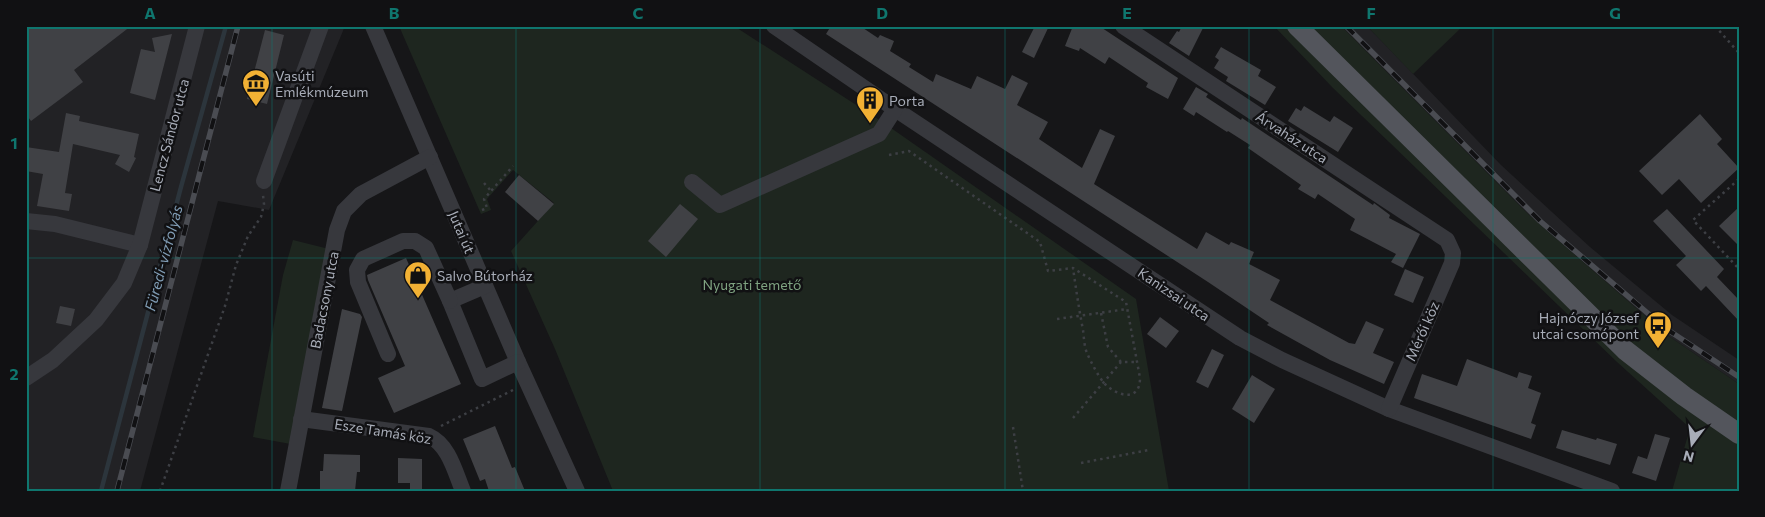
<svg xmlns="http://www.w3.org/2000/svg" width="1765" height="517" font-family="Commissioner,sans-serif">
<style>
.built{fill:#222225}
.green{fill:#1e261f}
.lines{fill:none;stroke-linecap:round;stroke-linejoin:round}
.stream{stroke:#2c353c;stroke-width:4.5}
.building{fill:#404145}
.path{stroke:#3d3f44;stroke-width:2.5;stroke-dasharray:2.5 4;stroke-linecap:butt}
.minor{stroke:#37383d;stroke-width:16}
.major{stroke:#53555c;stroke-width:20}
.rail-casing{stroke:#4a4c52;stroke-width:5.5}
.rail{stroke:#111113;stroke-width:4;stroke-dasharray:11;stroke-linecap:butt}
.grid{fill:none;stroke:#0f766e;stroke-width:1;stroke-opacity:0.55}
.labels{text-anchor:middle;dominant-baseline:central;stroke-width:5;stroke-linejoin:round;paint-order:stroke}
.poi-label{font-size:14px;fill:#a8adb8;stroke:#111113;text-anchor:start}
.street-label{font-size:14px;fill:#a8adb8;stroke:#111113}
.park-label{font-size:14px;fill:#7fa381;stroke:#111113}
.water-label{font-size:15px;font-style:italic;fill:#7f9bb3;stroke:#111113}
.neatline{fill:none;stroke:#0f766e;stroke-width:2}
.grid-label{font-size:16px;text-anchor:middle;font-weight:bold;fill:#0f766e}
</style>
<rect width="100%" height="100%" fill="#161618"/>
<g class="built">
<polygon points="26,26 345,26 269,210 218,201 140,491 26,491"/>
<polygon points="1341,26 1367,26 1501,165 1590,247 1672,315 1739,360 1739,384 1667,335 1528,214"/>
</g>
<g class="green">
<polygon points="399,26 734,26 881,121 1136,299 1169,491 613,491 555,349 511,251 554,203 513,170 487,199 491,210 481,214"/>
<polygon points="1274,26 1341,26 1528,214 1667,335 1739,384 1739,491 1672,491 1690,428 1617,362 1333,88"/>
<polygon points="1367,26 1463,26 1413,74"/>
<polygon points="293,240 333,250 296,445 253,437 283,275"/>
</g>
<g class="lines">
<polyline class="stream" points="101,491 181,187 226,26"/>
</g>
<g class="building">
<polygon points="26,26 131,26 74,70 83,82 31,121 26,114"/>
<polygon points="831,26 860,26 878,38 880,35 894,41 890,51 911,64 909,67 933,82 936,74 971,89 977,76 1005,89 1012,75 1028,83 1017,105 1048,122 1039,139 1082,168 1100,129 1115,136 1094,184 1197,249 1206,232 1229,245 1231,242 1254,252 1249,264 1280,280 1270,300 1349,343 1355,344 1366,321 1384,329 1373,353 1394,362 1384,384 1330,360 1267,325 1269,323 1208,282 826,34"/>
<polygon points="1035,26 1049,26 1034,58 1022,52"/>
<polygon points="1073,26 1099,26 1178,78 1168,99 1146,87 1148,83 1109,57 1105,64 1080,48 1079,51 1065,46"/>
<polygon points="1182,26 1204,26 1189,56 1169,43 1177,31 1179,32"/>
<polygon points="265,30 284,35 267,104 247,99"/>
<polygon points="172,34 155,100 130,93 141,49 155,52 152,38"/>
<polygon points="1221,47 1261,70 1258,76 1276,87 1265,105 1226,81 1228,77 1214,68 1219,60 1215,57"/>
<polygon points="1196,87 1208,94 1206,97 1241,120 1242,118 1373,205 1374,203 1390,215 1389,218 1420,234 1403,268 1391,262 1396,254 1350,230 1355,219 1318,194 1315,199 1298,189 1301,185 1248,148 1250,145 1228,131 1227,132 1196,112 1194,116 1183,109"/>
<polygon points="1304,106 1330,122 1334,116 1353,128 1338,152 1288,121 1296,108 1301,111"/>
<polygon points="66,113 80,116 79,121 139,134 134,157 136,158 129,172 115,164 120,155 73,144 65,193 72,194 69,211 37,206 43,174 26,171 26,147 59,152"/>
<polygon points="1700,114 1722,139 1717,144 1739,168 1701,203 1679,179 1662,195 1639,171"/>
<polygon points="519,175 554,204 538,221 505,192"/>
<polygon points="680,204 698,219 666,257 648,241"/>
<polygon points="1739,207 1739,246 1719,226"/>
<polygon points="1667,209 1724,269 1717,277 1739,300 1739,321 1706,286 1701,291 1676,265 1686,256 1653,221"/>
<polygon points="406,258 461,384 394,413 378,378 405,366 368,280 367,275"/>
<polygon points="1405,269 1424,277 1413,303 1394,295"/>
<polygon points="60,306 75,309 71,326 56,323"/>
<polygon points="342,309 360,314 362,317 342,411 322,408"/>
<polygon points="1160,317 1179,331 1166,348 1147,334"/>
<polygon points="1212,349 1224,355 1208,388 1196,382"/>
<polygon points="1467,359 1517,378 1519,372 1532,376 1528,388 1541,393 1531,423 1536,425 1531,439 1414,398 1422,374 1457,386"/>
<polygon points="1252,375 1275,389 1254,423 1232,409"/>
<polygon points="495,426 512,468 515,467 525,491 489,491 485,479 480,481 463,439"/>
<polygon points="1562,430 1596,440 1597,438 1617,444 1610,465 1556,448"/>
<polygon points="1655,434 1670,438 1656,481 1632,473 1638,456 1647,459"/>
<polygon points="324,454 360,455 360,472 357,472 355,491 320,491 320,471 323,471"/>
<polygon points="398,458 422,459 422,491 410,491 410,483 398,483"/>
</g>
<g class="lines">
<g class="path">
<polyline points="1715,26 1739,53"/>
<path d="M889 155 909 151 1040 242 1048 271 1073 268 1126 302 1140 378C1140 403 1116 396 1104 383 1098 376 1091 362 1087 353 1084 346 1084 337 1083 330 1079 309 1076 289 1073 268"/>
<polyline points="1739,179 1693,220 1739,269"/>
<polyline points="484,183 491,191"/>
<polyline points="482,210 487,208 484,199 513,166"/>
<polyline points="1101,313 1108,347 1121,362 1137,362"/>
<polyline points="1057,319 1127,309"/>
<polyline points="1073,418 1121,362"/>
<polyline points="441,426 515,389"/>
<polyline points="1013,427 1023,491"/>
<polyline points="1081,463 1149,450"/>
<polyline points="160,491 225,306 236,265 248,236 261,217 264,204 263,195"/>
</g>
<g class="minor">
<polyline points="373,26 518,362 577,491"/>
<polyline points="774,26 895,109 1240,338 1282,360 1389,409 1612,491"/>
<polyline points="1123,26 1447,240 1453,253 1452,263 1389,409"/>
<polyline points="264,181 321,26"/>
<polyline points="692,182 720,205 879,134 895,109"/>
<polyline points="26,221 55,224 140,245"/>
<polyline points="485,286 450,301 482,379 518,362"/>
<polyline points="388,354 358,282 357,270 363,259 403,241 415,241 426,248 450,301"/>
<polyline points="26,378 53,360 96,320 124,283 140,245 197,26"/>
<path d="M301 419 429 436C449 445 455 472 463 491"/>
<polyline points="288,491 337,230 344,211 361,194 430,157"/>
</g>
<polyline class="major" points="1297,26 1625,350 1684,396 1739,434"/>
<g class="rail-casing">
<g id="rail">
<polyline points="1346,26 1540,221 1665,328 1739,377"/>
<polyline points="117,491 238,26"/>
</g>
</g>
<use href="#rail" class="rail"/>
</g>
<path class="grid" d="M272 26V491M516 26V491M760 26V491M1005 26V491M1249 26V491M1493 26V491M26 258H1739"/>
<defs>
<g id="museum-pin" transform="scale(1.4375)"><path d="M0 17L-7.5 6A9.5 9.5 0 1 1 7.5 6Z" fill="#f2b134" stroke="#111113"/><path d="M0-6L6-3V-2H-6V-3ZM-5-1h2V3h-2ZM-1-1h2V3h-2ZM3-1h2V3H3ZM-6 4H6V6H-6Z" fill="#111"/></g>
<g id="building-pin" transform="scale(1.4375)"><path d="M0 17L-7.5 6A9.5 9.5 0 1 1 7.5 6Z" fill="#f2b134" stroke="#111113"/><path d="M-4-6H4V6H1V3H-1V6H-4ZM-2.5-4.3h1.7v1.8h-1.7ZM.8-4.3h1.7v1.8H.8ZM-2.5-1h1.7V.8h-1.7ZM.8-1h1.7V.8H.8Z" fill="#111"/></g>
<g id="shop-pin" transform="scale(1.4375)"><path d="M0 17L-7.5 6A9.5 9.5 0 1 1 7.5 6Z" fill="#f2b134" stroke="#111113"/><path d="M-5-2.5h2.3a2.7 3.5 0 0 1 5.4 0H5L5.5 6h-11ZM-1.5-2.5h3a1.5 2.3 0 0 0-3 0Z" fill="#111"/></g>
<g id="bus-pin" transform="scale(1.4375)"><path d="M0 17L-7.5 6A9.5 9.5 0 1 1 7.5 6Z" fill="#f2b134" stroke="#111113"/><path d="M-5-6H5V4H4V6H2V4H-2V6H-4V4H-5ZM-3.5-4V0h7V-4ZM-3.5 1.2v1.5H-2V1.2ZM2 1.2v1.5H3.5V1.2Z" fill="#111"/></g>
</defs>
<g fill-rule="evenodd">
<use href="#museum-pin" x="256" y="83"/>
<use href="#building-pin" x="870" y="100"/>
<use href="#shop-pin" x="418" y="275"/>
<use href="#bus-pin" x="1658" y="325"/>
</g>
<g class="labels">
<g class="poi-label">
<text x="275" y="75">Vasúti<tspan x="275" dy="16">Emlékmúzeum</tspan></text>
<text x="889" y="100">Porta</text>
<text x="437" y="275">Salvo Bútorház</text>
<text x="1639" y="317" text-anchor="end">Hajnóczy József<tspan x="1639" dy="16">utcai csomópont</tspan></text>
</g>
<g class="street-label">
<text transform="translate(169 135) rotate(-75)">Lencz Sándor utca</text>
<text transform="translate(1292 137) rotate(33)">Árvaház utca</text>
<text transform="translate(462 232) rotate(67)">Jutai út</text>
<text transform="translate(1174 294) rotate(34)">Kanizsai utca</text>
<text transform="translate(324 300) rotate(-79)">Badacsony utca</text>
<text transform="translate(1422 331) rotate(-66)">Mérői köz</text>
<text transform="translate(383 431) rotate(9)">Esze Tamás köz</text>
</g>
<g class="park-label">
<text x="752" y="284">Nyugati temető</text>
</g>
<g class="water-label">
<text transform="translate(163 258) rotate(-75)">Füredi-vízfolyás</text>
</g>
</g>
<rect width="1765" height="517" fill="none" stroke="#111113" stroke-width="55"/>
<g transform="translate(1692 444) rotate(195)" stroke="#111113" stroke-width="4" paint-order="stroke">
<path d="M0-4L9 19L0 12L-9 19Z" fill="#a8adb8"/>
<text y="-8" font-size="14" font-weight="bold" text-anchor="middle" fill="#a8adb8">N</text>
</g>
<rect x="28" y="28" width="1710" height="462" class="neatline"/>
<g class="grid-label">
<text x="150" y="19">A</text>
<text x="394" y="19">B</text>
<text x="638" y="19">C</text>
<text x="882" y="19">D</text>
<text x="1127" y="19">E</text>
<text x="1371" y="19">F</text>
<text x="1615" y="19">G</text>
<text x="14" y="149">1</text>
<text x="14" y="380">2</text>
</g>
</svg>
